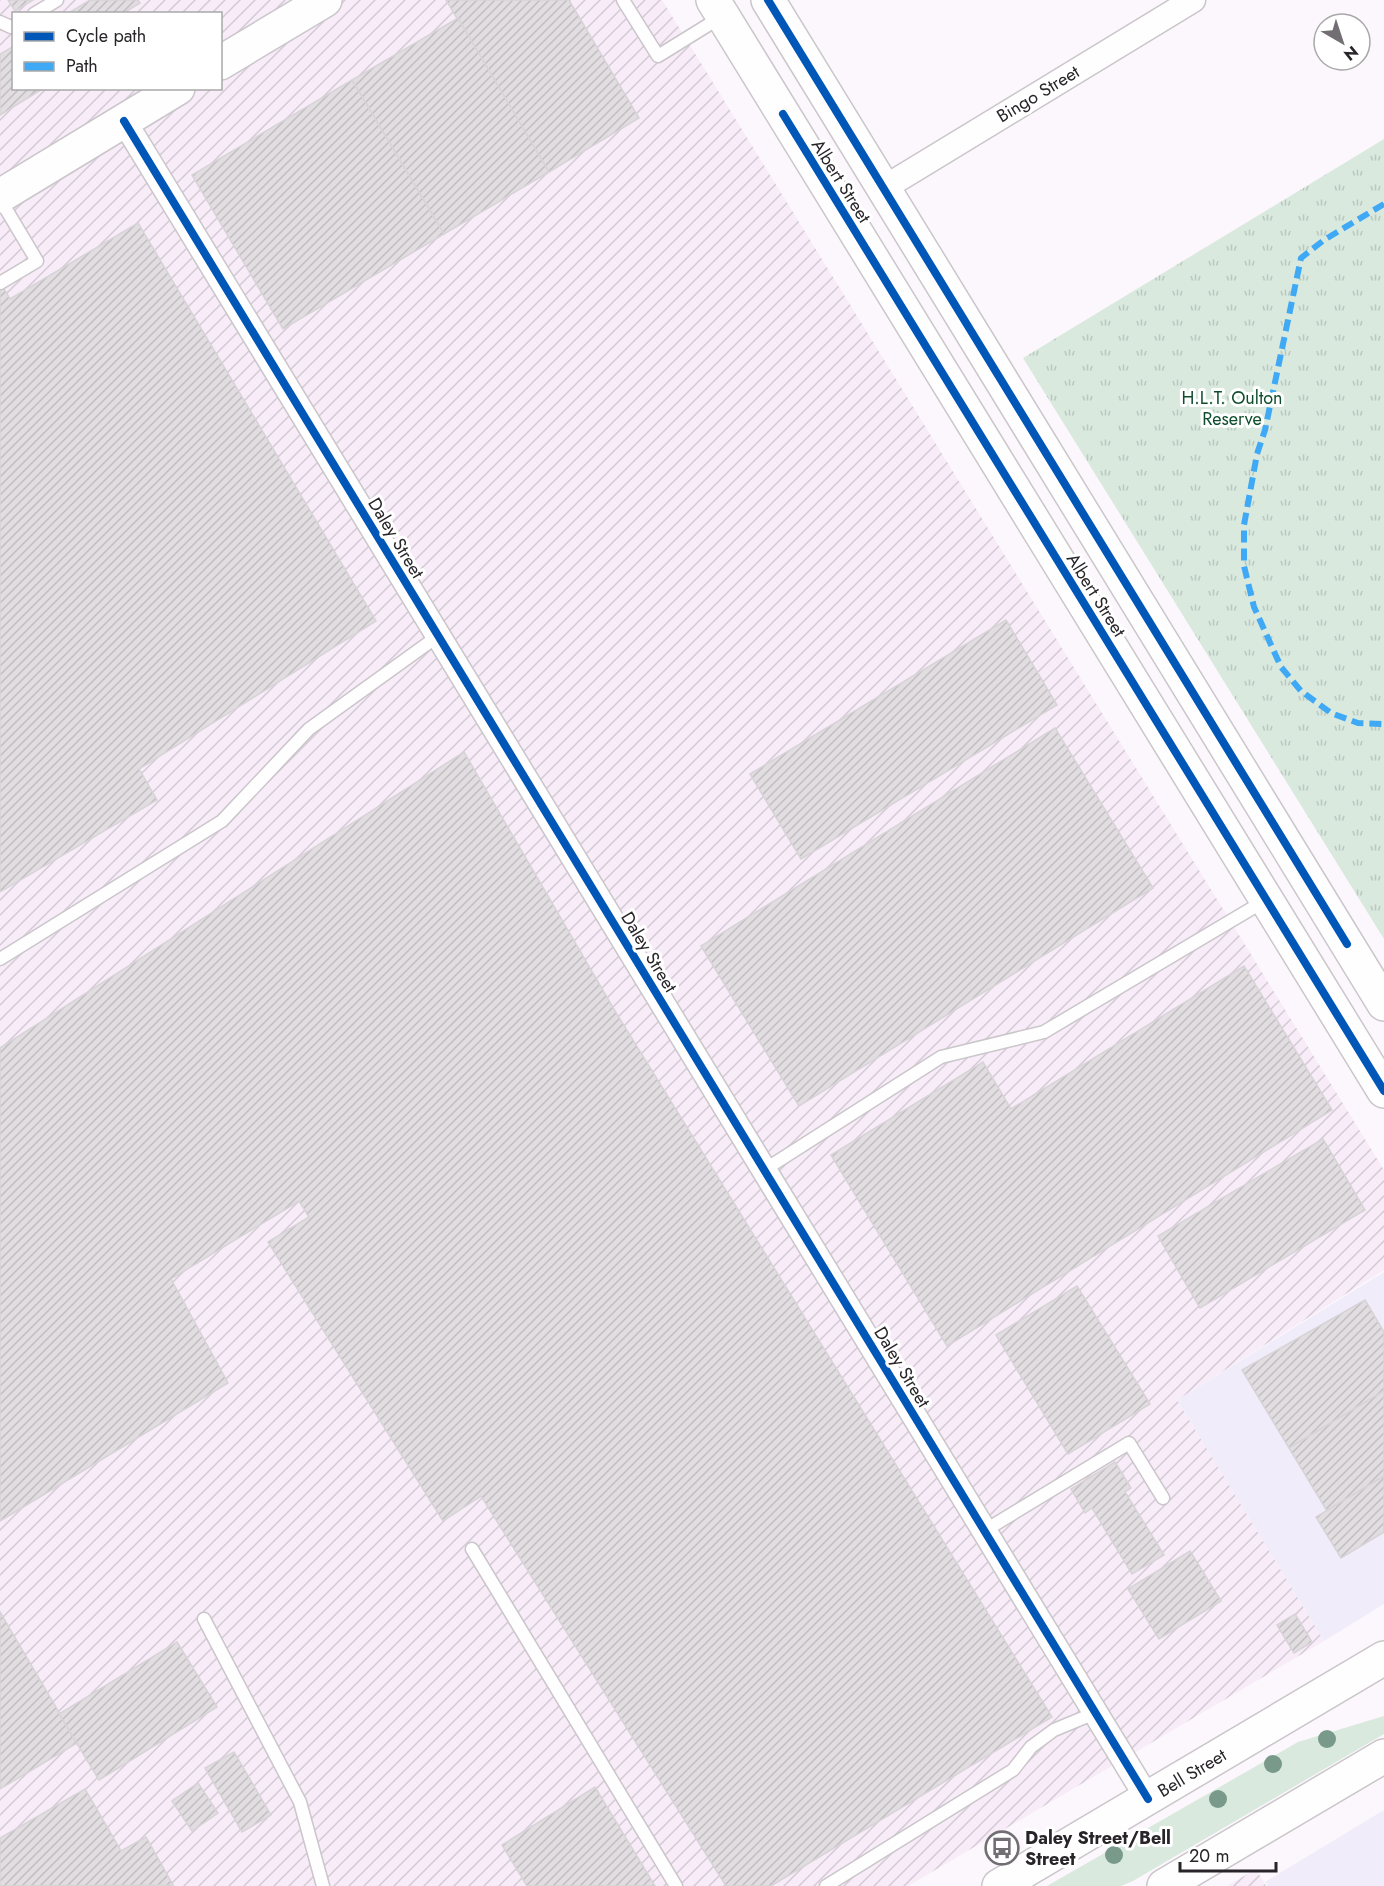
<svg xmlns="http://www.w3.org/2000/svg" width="1384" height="1886" font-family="Jost,sans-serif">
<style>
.commercial{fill:#f1ecf9}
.industrial{fill:url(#industrial-furrows);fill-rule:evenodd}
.grass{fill:#d9e9de}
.park{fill:url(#park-tufts)}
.building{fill:url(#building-hatch);stroke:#d7d3d7;stroke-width:1.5}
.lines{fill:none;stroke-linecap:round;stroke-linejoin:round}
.lane-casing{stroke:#cac6ca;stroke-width:15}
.street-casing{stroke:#cac6ca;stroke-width:27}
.secondary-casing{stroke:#cac6ca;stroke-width:36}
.primary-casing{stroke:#cac6ca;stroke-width:36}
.highway-casing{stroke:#cac6ca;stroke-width:36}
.lane{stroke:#fffeff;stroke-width:12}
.street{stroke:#fffeff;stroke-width:24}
.secondary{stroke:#fffeff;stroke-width:33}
.primary{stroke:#fffeff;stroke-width:33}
.highway{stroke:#fffeff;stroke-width:33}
.quiet{stroke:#3fa9f5;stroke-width:6;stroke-dasharray:12 6;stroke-linecap:butt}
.cycleway-casing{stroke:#fff;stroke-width:11}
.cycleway{stroke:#0057b8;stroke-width:8}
.tree{fill:#799a8a}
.labels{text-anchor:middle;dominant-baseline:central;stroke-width:6;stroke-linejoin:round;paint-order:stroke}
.street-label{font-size:18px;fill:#282529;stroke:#fff}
.park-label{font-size:18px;fill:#0e4e2c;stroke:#fff}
.poi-label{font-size:18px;font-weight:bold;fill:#282529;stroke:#fff;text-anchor:start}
</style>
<defs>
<pattern id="industrial-furrows" width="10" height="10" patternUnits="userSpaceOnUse" patternTransform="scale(1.5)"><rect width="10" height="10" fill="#f7ecf8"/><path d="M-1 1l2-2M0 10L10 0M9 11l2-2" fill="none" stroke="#d4cad5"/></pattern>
<pattern id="park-tufts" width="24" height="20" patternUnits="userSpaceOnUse" patternTransform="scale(1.5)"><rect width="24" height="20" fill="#d9e9de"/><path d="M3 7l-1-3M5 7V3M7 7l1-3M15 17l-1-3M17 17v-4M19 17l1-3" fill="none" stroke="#bac8be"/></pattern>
<pattern id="building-hatch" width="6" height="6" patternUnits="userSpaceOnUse" patternTransform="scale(1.5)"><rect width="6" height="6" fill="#e1dde1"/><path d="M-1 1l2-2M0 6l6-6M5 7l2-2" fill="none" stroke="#c1bec1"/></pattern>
</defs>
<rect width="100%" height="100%" fill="#fcf7fc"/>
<g class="commercial">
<polygon points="1384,1272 1384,1604 1324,1641 1177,1400"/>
<polygon points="1384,1810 1384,1886 1268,1886 1265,1882"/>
</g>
<g class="industrial">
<path d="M0 0H662L1384 1170V1270L1177 1400 1324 1641 908 1886H0ZM14 14H220V88H14Z"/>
<polygon points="1256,1869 1266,1886 1227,1886"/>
</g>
<polygon class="grass" points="1384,1716 1384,1734 1133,1881 1121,1886 1047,1886 1298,1742"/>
<polygon class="park" points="1384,139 1384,939 1023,358"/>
<g class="building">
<polygon points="8,0 33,0 15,11"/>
<polygon points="90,0 138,0 140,3 122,14 67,14"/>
<polygon points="446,0 569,0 639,118 549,172"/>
<polygon points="458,18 549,172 444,234 352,80"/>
<polygon points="14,46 14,88 44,88 0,115 0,54"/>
<polygon points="352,80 444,234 283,329 192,175"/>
<polygon points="138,223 376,621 139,769 157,800 0,892 0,282 10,299"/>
<polygon points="1006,620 1057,705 801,859 750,774"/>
<polygon points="1055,728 1153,888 799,1106 701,946"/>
<polygon points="464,752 615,1011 1052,1717 771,1886 726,1886 481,1496 443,1521 268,1242 309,1217 299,1201 171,1279 228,1383 0,1521 0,1048"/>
<polygon points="1244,966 1332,1110 947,1346 831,1155 983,1062 1011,1109"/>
<polygon points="1323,1139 1365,1210 1200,1308 1158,1236"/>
<polygon points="1077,1286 1150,1404 1068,1454 996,1335"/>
<polygon points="1365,1300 1384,1332 1384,1391 1289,1448 1242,1370"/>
<polygon points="1384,1391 1384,1476 1327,1511 1289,1448"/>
<polygon points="1115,1462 1131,1488 1125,1492 1164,1555 1132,1574 1092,1508 1085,1513 1071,1489"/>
<polygon points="1384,1476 1384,1532 1341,1558 1316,1517"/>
<polygon points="1190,1551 1221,1601 1159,1639 1128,1589"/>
<polygon points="0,1612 77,1743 0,1789"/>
<polygon points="1295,1614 1312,1642 1294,1653 1277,1625"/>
<polygon points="177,1642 217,1707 99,1780 59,1714"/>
<polygon points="234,1752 271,1815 242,1832 205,1768"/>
<polygon points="198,1783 218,1813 192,1831 172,1801"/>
<polygon points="595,1787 655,1886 527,1886 502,1845"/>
<polygon points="85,1789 121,1851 146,1837 173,1885 0,1886 0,1838"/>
</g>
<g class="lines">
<g class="lane-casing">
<g id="lane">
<polyline points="623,0 658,56 721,17"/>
<polyline points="34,14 57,0"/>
<polyline points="0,22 11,27 14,26"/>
<polyline points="0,199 37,261 0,283"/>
<polyline points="0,959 222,821 309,729 438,636"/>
<polyline points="764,1170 941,1057 1044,1032 1266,900"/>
<polyline points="984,1531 1129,1443 1163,1498"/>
<polyline points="472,1549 676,1886"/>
<polyline points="204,1619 300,1802 323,1886"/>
<polyline points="826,1886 1013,1770 1031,1747 1054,1730 1095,1713"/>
</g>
</g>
<g class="street-casing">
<g id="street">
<polyline points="124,121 1148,1799"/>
<polyline points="884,188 1193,0"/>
</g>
</g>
<g class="secondary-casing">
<g id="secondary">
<polyline points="220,63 325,0"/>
<polyline points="0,196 178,88"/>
</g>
</g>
<g class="primary-casing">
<g id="primary">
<polyline points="713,0 1384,1091"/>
<polyline points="768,0 1384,1004"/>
</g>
</g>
<g class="highway-casing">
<g id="highway">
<polyline points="999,1886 1384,1658"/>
<polyline points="1164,1886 1384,1756"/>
</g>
</g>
<use href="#lane" class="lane"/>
<use href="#street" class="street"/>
<use href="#secondary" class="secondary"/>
<use href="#primary" class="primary"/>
<use href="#highway" class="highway"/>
<polyline class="quiet" points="1384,204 1324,240 1301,258 1265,430 1257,454 1244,525 1244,566 1254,607 1281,667 1301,691 1331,713 1358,723 1384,724"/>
<g class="cycleway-casing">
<g id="cycleway">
<polyline points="768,0 1347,944"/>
<polyline points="783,114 1384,1091"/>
<polyline points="124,121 1148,1799"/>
</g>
</g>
<use href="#cycleway" class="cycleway"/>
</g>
<g class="tree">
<circle cx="1327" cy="1739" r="9"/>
<circle cx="1273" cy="1764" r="9"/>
<circle cx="1218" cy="1799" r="9"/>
<circle cx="1114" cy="1855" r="9"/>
</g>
<defs>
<g id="bus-ring" transform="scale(1.725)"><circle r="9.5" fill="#fff" stroke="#726e73" stroke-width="1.5"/><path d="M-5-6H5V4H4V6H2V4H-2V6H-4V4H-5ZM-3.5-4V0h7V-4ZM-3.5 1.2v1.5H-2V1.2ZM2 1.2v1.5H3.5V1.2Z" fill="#726e73"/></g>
</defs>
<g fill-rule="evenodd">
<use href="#bus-ring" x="1002" y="1848"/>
</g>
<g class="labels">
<g class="street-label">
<text transform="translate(1038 94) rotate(-31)">Bingo Street</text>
<text transform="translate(841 181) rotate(58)">Albert Street</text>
<text transform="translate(396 538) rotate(59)">Daley Street</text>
<text transform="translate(1096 595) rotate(58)">Albert Street</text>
<text transform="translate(649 952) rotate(59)">Daley Street</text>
<text transform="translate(902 1367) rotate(59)">Daley Street</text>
<text transform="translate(1192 1773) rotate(-31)">Bell Street</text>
</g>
<g class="park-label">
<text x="1232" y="398">H.L.T. Oulton<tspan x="1232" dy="21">Reserve</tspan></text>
</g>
<g class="poi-label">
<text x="1025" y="1838">Daley Street/Bell<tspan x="1025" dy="21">Street</tspan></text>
</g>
</g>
<rect x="12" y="12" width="210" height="78" fill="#ffffff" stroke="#a9a8a9" stroke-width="1.5"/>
<rect x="24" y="32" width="30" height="9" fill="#0057b8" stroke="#a9a8a9" stroke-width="1.5"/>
<text x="66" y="42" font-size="18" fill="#282529">Cycle path</text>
<rect x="24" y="62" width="30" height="9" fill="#3fa9f5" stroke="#a9a8a9" stroke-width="1.5"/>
<text x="66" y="72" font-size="18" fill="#282529">Path</text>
<g transform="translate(1342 42) rotate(141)"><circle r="28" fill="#ffffff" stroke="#a9a8a9" stroke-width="1.5"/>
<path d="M0-4.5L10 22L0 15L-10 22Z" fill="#726e73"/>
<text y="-9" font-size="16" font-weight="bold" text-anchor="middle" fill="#282529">N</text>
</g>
<path d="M1180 1862v9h96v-9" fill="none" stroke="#282529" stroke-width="3"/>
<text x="1189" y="1862" font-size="18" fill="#282529" stroke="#ffffff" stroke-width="4.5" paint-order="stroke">20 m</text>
</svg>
